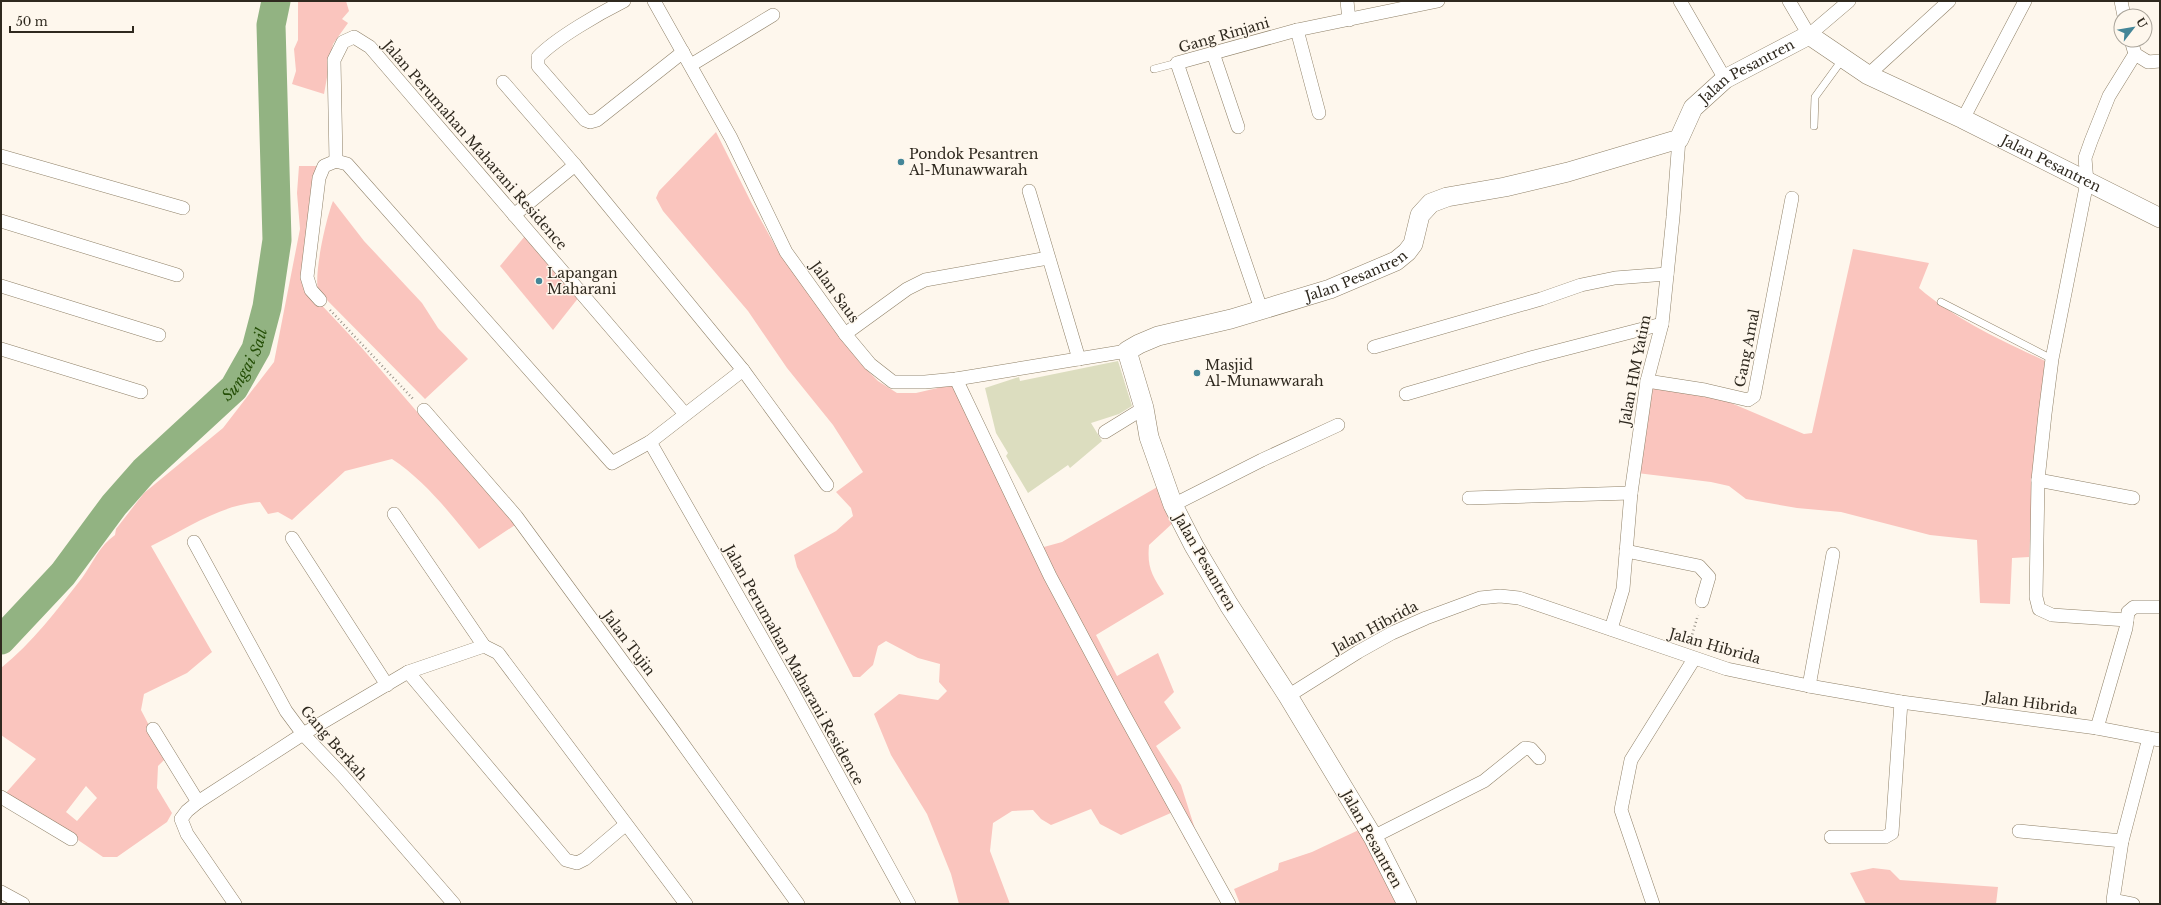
<svg xmlns="http://www.w3.org/2000/svg" width="2161" height="905" font-family="'Libre Baskerville',serif">
<style>
.green{fill:#fac5be;fill-rule:evenodd}
.lines{fill:none;stroke-linecap:round;stroke-linejoin:round}
.river{stroke:#92b382;stroke-width:29}
.building{fill:#dcddbf}
.lane-casing{stroke:#8f8168;stroke-width:8}
.street-casing{stroke:#8f8168;stroke-width:14}
.secondary-casing{stroke:#8f8168;stroke-width:20}
.path{stroke:#9c968c;stroke-width:2.5;stroke-dasharray:1 3;stroke-linecap:butt}
.lane{stroke:#fff;stroke-width:7}
.street{stroke:#fff;stroke-width:13}
.secondary{stroke:#fff;stroke-width:19}
.poi-dot{fill:#448698;stroke:#fef7ed;stroke-width:1.5}
.labels{text-anchor:middle;dominant-baseline:central;stroke-width:3;stroke-linejoin:round;paint-order:stroke}
.street-label{font-size:14px;fill:#2f291f;stroke:#fef7ed}
.poi-label{font-size:14px;fill:#2f291f;stroke:#fef7ed;text-anchor:start}
.water-label{font-size:15px;font-style:italic;fill:#254f07;stroke:#fef7ed}
</style>
<rect width="100%" height="100%" fill="#fef7ed"/>
<g class="green">
<polygon points="298,1 346,1 349,11 342,19 348,23 333,44 324,94 292,84 296,71 294,49 298,40"/>
<path d="M716 132 751 202 779 253 860 363 878 381 897 393H916L955 384 1033 550 1062 542 1159 486 1175 521 1149 545C1147 568 1152 575 1164 594L1096 635 1117 676 1158 653 1174 692 1164 702 1181 728 1156 746 1181 785 1195 829 1185 840 1173 812 1121 835 1100 824 1091 809 1051 825 1041 819 1033 810 1012 811 993 823 990 851 1010 904H959L951 874 927 814 891 755 874 714 899 694 938 700 947 691 939 682 940 664 918 658 886 641 878 646 873 665 860 677H853L797 567 794 555 836 531 853 516 851 508 836 492 863 472 833 425 787 368 748 311 663 211 656 198 659 191Z"/>
<path d="M299 166H320L311 205 314 297 361 347 515 525 479 549C453 517 427 482 392 459L345 471 292 520 278 512 268 514 260 502C219 505 187 529 151 546L212 652 187 673 144 694 141 710 166 758 158 766 157 788 172 813 167 822 117 857H103L56 825 5 794 36 759 1 735V668C32 643 57 610 82 578 93 563 99 546 115 535L116 529 144 493 223 428 274 362 300 229 297 193ZM86 786 97 798 77 821 66 812Z"/>
<path d="M333 201 364 241 422 303 438 328 468 359 425 399 318 291C314 272 326 219 333 201Z"/>
<polygon points="525,236 579,297 553,330 500,266"/>
<path d="M1853 249 1929 263 1919 288C1956 320 2001 340 2045 361L2034 469 2029 557 2012 558 2010 604 1980 603 1977 540 1930 535 1841 512 1797 508 1746 499 1729 486 1711 482 1637 473 1649 386 1717 397 1804 434 1812 433Z"/>
<polygon points="1363,828 1405,904 1240,904 1234,889 1278,870 1279,863 1312,852"/>
<polygon points="1873,868 1890,870 1900,880 1998,887 1996,904 1866,904 1850,873"/>
</g>
<g class="lines">
<path class="river" id="s1" d="M1 640 63 574 114 505 144 471 234 388 256 349 267 307 277 240 271 25 276 1"/>
</g>
<polygon class="building" points="1118,361 1132,406 1119,414 1091,423 1102,441 1070,468 1068,465 1028,493 1006,456 1008,453 996,433 985,388 1019,377 1020,381"/>
<g class="lines">
<g class="lane-casing">
<g id="lane">
<polyline points="1154,69 1177,63"/>
<polyline points="1814,126 1815,97 1842,60"/>
<polyline points="1941,302 2052,359"/>
</g>
</g>
<g class="street-casing">
<g id="street">
<path d="M624 1C600 13 556 38 538 57V66L585 120 590 122 597 120 683 52"/>
<polyline points="654,1 731,138 786,252 845,334 870,364 893,382 925,382 956,379 1127,351"/>
<polyline points="1347,1 1349,20"/>
<polyline points="1680,1 1725,79"/>
<polyline points="1789,1 1809,35 1849,1"/>
<polyline points="2121,1 2124,16"/>
<polyline points="1297,30 1319,113"/>
<polyline points="2131,40 2135,54"/>
<polyline points="1213,53 1238,127"/>
<polyline points="691,65 773,15"/>
<polyline points="1868,75 1949,1"/>
<polyline points="503,82 575,165 743,370 827,485"/>
<polyline points="1963,119 2025,1"/>
<polyline points="1,156 183,208"/>
<polyline points="336,161 334,60 343,42 354,37 370,47 685,414"/>
<polyline points="336,161 347,164 612,463 650,442 743,370"/>
<polyline points="1029,191 1079,359"/>
<polyline points="514,215 575,165"/>
<polyline points="1,221 177,275"/>
<polyline points="1,286 159,335"/>
<polyline points="320,300 311,290 307,277 319,178 324,166 336,161"/>
<polyline points="1261,309 1177,63 1297,30 1438,1"/>
<polyline points="845,334 907,289 925,280 1048,258"/>
<polyline points="1374,347 1541,299 1581,285 1615,278 1667,274"/>
<polyline points="1,349 141,392"/>
<polyline points="956,379 1050,576 1122,711 1229,904"/>
<polyline points="1647,381 1705,390 1748,400 1754,396 1792,198"/>
<polyline points="1406,394 1534,357 1662,324"/>
<polyline points="424,410 516,516 670,726 798,904"/>
<polyline points="1105,432 1144,408"/>
<polyline points="650,442 791,689 909,904"/>
<polyline points="2038,480 2133,498"/>
<polyline points="1469,498 1631,493"/>
<polyline points="1173,505 1262,460 1338,425"/>
<polyline points="394,514 484,646"/>
<polyline points="292,538 387,685"/>
<polyline points="194,542 286,711 303,734 343,776 454,904"/>
<polyline points="1626,551 1699,566 1709,577 1702,601"/>
<polyline points="2127,620 2052,615 2039,609 2036,597 2038,480 2045,414 2052,359 2087,182 2085,158 2091,141 2109,96 2135,54 2148,62 2160,61"/>
<polyline points="1611,629 1623,589 1631,493 1647,381 1662,324 1673,217 1679,139"/>
<polyline points="408,672 566,860 577,863 585,859 625,825"/>
<polyline points="1809,686 1833,554"/>
<polyline points="1288,696 1358,652 1392,633 1426,618 1480,598 1500,596 1519,598 1727,669 1809,686 1901,702 2097,728 2160,740"/>
<polyline points="2097,728 2126,628 2128,612 2134,607 2160,607"/>
<polyline points="153,729 198,802"/>
<polyline points="1,797 71,839"/>
<polyline points="2019,831 2122,841"/>
<polyline points="1373,837 1484,781 1525,748 1531,749 1539,758"/>
<polyline points="1831,837 1885,837 1892,833 1901,702"/>
<polyline points="1,892 23,904"/>
<polyline points="235,904 187,834 181,819 187,811 198,802 303,734 408,672 484,646 498,653 686,904"/>
<polyline points="1653,904 1621,810 1631,760 1694,659"/>
<polyline points="2133,904 2113,900 2122,841 2149,738"/>
</g>
</g>
<g class="secondary-casing">
<g id="secondary">
<path id="s2" d="M1407 904 1373 837 1288 696 1229 605 1194 546 1173 505 1149 437 1144 408 1127 351 1139 344 1158 336 1231 319 1330 289 1396 261 1407 252 1413 244 1420 215 1431 203 1447 197 1505 187 1568 172 1679 139 1693 108 1725 79 1809 35 1868 75 1963 119 2160 218"/>
</g>
</g>
<g class="path">
<polyline points="330,310 414,400"/>
<polyline points="1690,642 1698,615"/>
</g>
<use href="#lane" class="lane"/>
<use href="#street" class="street"/>
<use href="#secondary" class="secondary"/>
</g>
<g class="poi-dot">
<circle cx="901" cy="162" r="4"/>
<circle cx="539" cy="281" r="4"/>
<circle cx="1197" cy="373" r="4"/>
</g>
<g class="labels">
<g class="street-label">
<text transform="translate(1224 35) rotate(-16)">Gang Rinjani</text>
<text stroke="none"><textPath href="#s2" startOffset="1335">Jalan Pesantren</textPath></text>
<text transform="translate(475 145) rotate(49)">Jalan Perumahan Maharani Residence</text>
<text stroke="none"><textPath href="#s2" startOffset="1682">Jalan Pesantren</textPath></text>
<text stroke="none"><textPath href="#s2" startOffset="866">Jalan Pesantren</textPath></text>
<text transform="translate(835 292) rotate(54)">Jalan Saus</text>
<text transform="translate(1747 348) rotate(-79)">Gang Amal</text>
<text transform="translate(1635 370) rotate(-79)">Jalan HM Yatim</text>
<text transform="translate(1205 562) rotate(60)">Jalan Pesantren</text>
<text transform="translate(1375 627) rotate(-28)">Jalan Hibrida</text>
<text transform="translate(629 643) rotate(53)">Jalan Tujin</text>
<text transform="translate(1715 646) rotate(16)">Jalan Hibrida</text>
<text transform="translate(794 665) rotate(61)">Jalan Perumahan Maharani Residence</text>
<text transform="translate(2031 703) rotate(8)">Jalan Hibrida</text>
<text transform="translate(334 743) rotate(49)">Gang Berkah</text>
<text transform="translate(1372 839) rotate(61)">Jalan Pesantren</text>
</g>
<g class="poi-label">
<text x="909" y="154">Pondok Pesantren<tspan x="909" dy="16">Al-Munawwarah</tspan></text>
<text x="547" y="273">Lapangan<tspan x="547" dy="16">Maharani</tspan></text>
<text x="1205" y="365">Masjid<tspan x="1205" dy="16">Al-Munawwarah</tspan></text>
</g>
<g class="water-label">
<text stroke="none"><textPath href="#s1" startOffset="370">Sungai Sail</textPath></text>
</g>
</g>
<rect width="2161" height="905" fill="none" stroke="#2f291f" stroke-width="4"/>
<g transform="translate(2133 28) rotate(59)"><circle r="19" fill="#fef7ed" stroke="#aba59b"/>
<path d="M0-3L7 15L0 10L-7 15Z" fill="#448698"/>
<text y="-6" font-size="11" font-weight="bold" text-anchor="middle" fill="#2f291f">U</text>
</g>
<path d="M10 26v6h123v-6" fill="none" stroke="#2f291f" stroke-width="2"/>
<text x="16" y="26" font-size="12" fill="#2f291f" stroke="#fef7ed" stroke-width="3" paint-order="stroke">50 m</text>
</svg>
